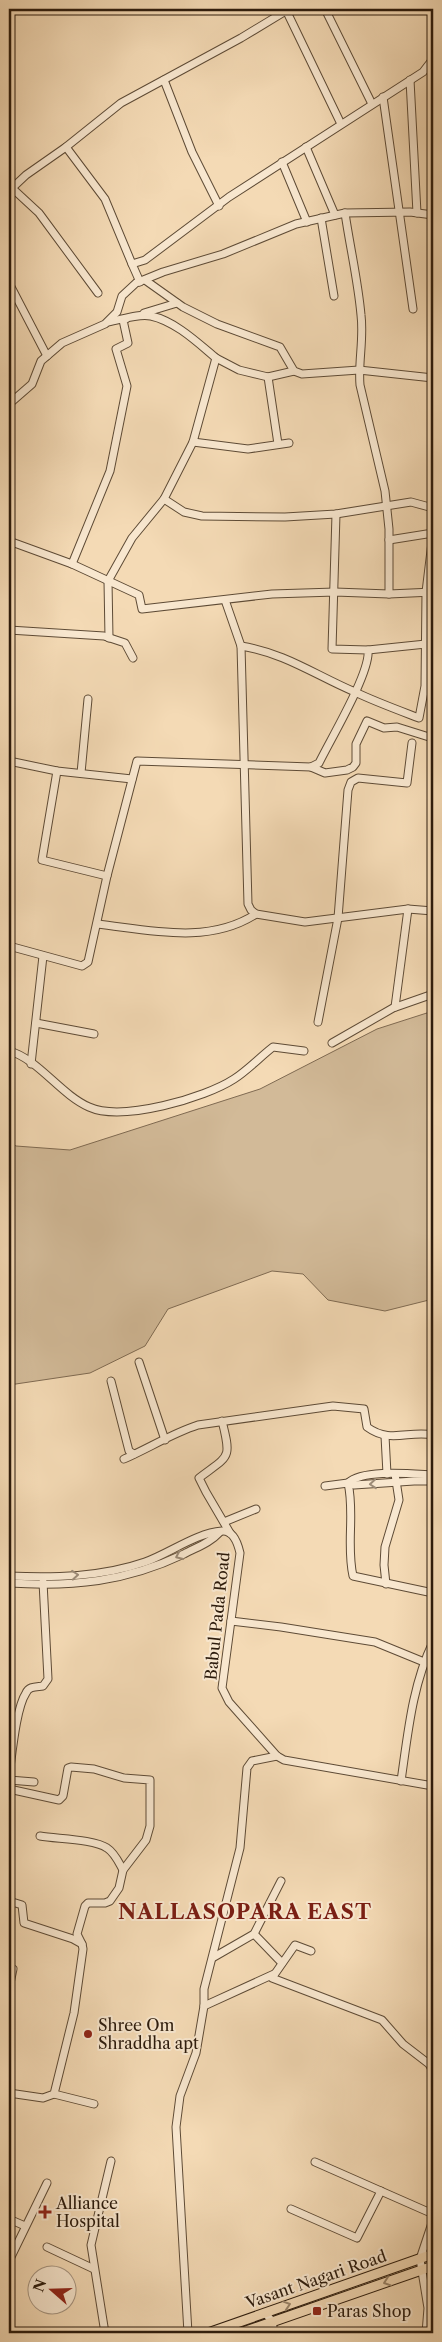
<svg xmlns="http://www.w3.org/2000/svg" width="442" height="2342" font-family="'Libre Caslon Text',serif">
<style>
.green{fill:#d2ba98;stroke:#7f6a52}
.lines{fill:none;stroke-linecap:round;stroke-linejoin:round}
.minor-casing{stroke:#5e4b36;stroke-width:9}
.major-casing{stroke:#2c1b0c;stroke-width:11}
.minor{stroke:#f8e7cf;stroke-width:7}
.major{stroke:#f4dab5;stroke-width:9}
.oneway{stroke:#9c8b77}
.oneway2{stroke:#9a8469}
.poi-dot{fill:#8f2418;stroke:#f8e7cf;stroke-width:2}
.labels{text-anchor:middle;dominant-baseline:central;stroke-width:4;stroke-linejoin:round;paint-order:stroke}
.street-label{font-size:16px;fill:#2c1b0c;stroke:#f8e7cf}
.poi-label{font-size:16px;fill:#2c1b0c;stroke:#f8e7cf;text-anchor:start}
.district-label{font-size:21px;font-weight:bold;letter-spacing:1px;fill:#7a1f14;stroke:#f8e7cf}
</style>
<rect width="100%" height="100%" fill="#f4dab5"/>
<filter id="stains"><feTurbulence type="fractalNoise" baseFrequency=".004" numOctaves="4"/><feColorMatrix values="0 0 0 0 .2 0 0 0 0 .09 0 0 0 0 .02 0 0 0 .5 -.17"/></filter>
<radialGradient id="worn" r=".72"><stop offset=".6" stop-color="#630" stop-opacity="0"/><stop offset="1" stop-color="#630" stop-opacity=".3"/></radialGradient>
<polygon class="green" points="433,1011 433,1299 385,1311 328,1300 303,1274 272,1271 168,1309 145,1346 90,1373 9,1385 9,1142 16,1146 70,1150 260,1089 377,1029"/>
<g class="lines">
<g class="minor-casing">
<g id="minor">
<polyline points="325,9 372,104"/>
<polyline points="432,9 433,11"/>
<polyline points="286,10 341,124"/>
<polyline points="164,80 192,152 219,206"/>
<polyline points="410,80 417,213"/>
<polyline points="383,97 413,309"/>
<polyline points="66,147 105,199 132,264"/>
<polyline points="306,147 335,215"/>
<polyline points="282,162 307,222"/>
<polyline points="12,188 39,213 98,293"/>
<polyline points="9,191 26,175 66,147 121,103 241,38 289,9"/>
<path d="M345 213C350 247 358 281 361 315 364 339 358 362 360 385L385 491 389 529V594"/>
<polyline points="321,218 334,296"/>
<polyline points="145,280 183,307 217,324 280,347 294,371 302,374 359,370 433,378"/>
<polyline points="140,282 132,264 145,260 229,197 423,72 433,59"/>
<polyline points="9,283 47,356"/>
<polyline points="144,313 177,303"/>
<path d="M108 322C121 320 138 313 151 316 175 321 198 343 216 358L193 442 164 499 132 538 108 581 109 638"/>
<polyline points="216,358 239,370 268,377 278,444"/>
<polyline points="268,377 294,371"/>
<polyline points="9,404 32,384 41,361 62,343 105,324 117,312 122,296 136,283 163,272 223,254 296,224 345,213 410,212 433,215"/>
<polyline points="193,442 248,449 289,443"/>
<polyline points="164,499 184,512 202,516 285,517 336,514 411,502 433,508"/>
<polyline points="389,540 433,533"/>
<polyline points="9,541 72,564 139,595 142,609 272,594 335,592 389,594 433,592"/>
<polyline points="72,564 110,471 127,386 116,349 128,343 123,320 126,319"/>
<polyline points="225,600 241,646 248,904 251,910 256,914 305,922 408,909 433,911"/>
<polyline points="9,630 104,636 125,643 133,658"/>
<path d="M241 646C285 653 315 675 355 692 376 702 398 710 419 718L425 686 426 592 433 534"/>
<polyline points="368,650 426,644"/>
<polyline points="9,761 57,771 132,779"/>
<polyline points="311,767 325,773 347,770 353,767 356,763 356,744 367,721 384,728 397,727 429,737"/>
<polyline points="57,771 42,860 107,876"/>
<polyline points="81,773 88,699"/>
<path d="M97 924C150 930 208 945 256 914"/>
<path d="M9 946 82 966 88 962 107 876 137 761 311 767 319 763C330 740 371 672 368 650L332 649 336 514"/>
<polyline points="395,1007 408,909"/>
<polyline points="318,1022 338,918 348,790 351,782 358,778 407,783 412,743"/>
<polyline points="36,1023 94,1034"/>
<polyline points="332,1043 393,1008 433,994"/>
<path d="M9 1051C37 1058 61 1095 89 1107 122 1122 205 1098 234 1079 248 1070 260 1057 273 1047L304 1051"/>
<polyline points="31,1064 43,956"/>
<polyline points="139,1362 165,1440"/>
<polyline points="111,1381 129,1451 134,1454"/>
<path d="M222 1421C232 1460 229 1455 199 1478L206 1492 230 1533"/>
<polyline points="385,1436 387,1474"/>
<path d="M124 1459C149 1448 173 1433 198 1425L333 1406 364 1409 367 1427C390 1444 409 1430 433 1435"/>
<path d="M348 1483C355 1513 346 1545 353 1576L433 1593"/>
<path d="M348 1483C363 1469 412 1474 433 1475"/>
<polyline points="325,1486 348,1483 354,1485 414,1481 433,1481"/>
<polyline points="224,1522 256,1509"/>
<path d="M9 1576C54 1578 102 1577 145 1562 170 1553 196 1533 222 1531 234 1530 238 1544 240 1553L222 1688 229 1702 277 1756 284 1760 433 1786"/>
<path d="M9 1583C73 1587 125 1582 184 1554 197 1547 210 1543 220 1532"/>
<polyline points="386,1584 384,1565 385,1547 399,1500 395,1474"/>
<polyline points="231,1621 281,1627 375,1642 424,1662"/>
<path d="M9 1775C12 1755 16 1708 26 1693 29 1686 36 1687 43 1686L48 1679 43 1582"/>
<polyline points="9,1780 34,1782"/>
<path d="M401 1781C408 1733 412 1686 433 1642"/>
<polyline points="9,1789 59,1800 63,1796 68,1768 71,1767 94,1769 124,1778 150,1780 150,1826 146,1840 123,1870 119,1888 110,1901 105,1903 88,1903 85,1906 77,1934 82,1944"/>
<path d="M40 1836C57 1839 94 1839 107 1848 115 1853 119 1863 123 1870"/>
<polyline points="9,1901 22,1905 24,1923 73,1939 82,1944 83,1949 74,2013 54,2094 43,2098 9,2093"/>
<polyline points="254,1934 282,1963"/>
<polyline points="311,1951 295,1945 272,1978 382,2020 403,2044 429,2064 433,2071"/>
<polyline points="214,1957 254,1934 281,1881"/>
<polyline points="9,1968 13,1969 9,1988"/>
<polyline points="204,2006 274,1974"/>
<polyline points="54,2094 94,2104"/>
<polyline points="315,2162 433,2214"/>
<polyline points="291,2209 357,2238 381,2191"/>
<polyline points="9,2219 25,2226"/>
<polyline points="47,2247 94,2269"/>
<polyline points="9,2261 47,2183"/>
<polyline points="265,2313 272,2321 274,2333"/>
<polyline points="105,2333 91,2245 111,2161"/>
<polyline points="188,2333 176,2127 180,2096 196,2053 204,2006 204,1989 240,1848 247,1768 252,1761 277,1756"/>
<polyline points="426,2333 428,2308 420,2259 433,2220"/>
</g>
</g>
<g class="major-casing">
<g id="major">
<polyline points="208,2333 433,2254"/>
<polyline points="240,2333 433,2266"/>
</g>
</g>
<use href="#minor" class="minor"/>
<use href="#major" class="major"/>
</g>
<defs><path id="oneway-chevron" d="M-2-3.5L2.5 0L-2 3.5" fill="none" stroke-width="1.6" stroke-linecap="round" stroke-linejoin="round" transform="scale(1.25)"/></defs>
<g class="oneway">
<use href="#oneway-chevron" transform="translate(373 1484) rotate(175)"/>
<use href="#oneway-chevron" transform="translate(179 1556) rotate(155)"/>
<use href="#oneway-chevron" transform="translate(75 1575) rotate(-5)"/>
</g>
<g class="oneway2">
<use href="#oneway-chevron" transform="translate(387 2282) rotate(161)"/>
<use href="#oneway-chevron" transform="translate(287 2305) rotate(-18)"/>
</g>
<g class="poi-dot">
<circle cx="88" cy="2034" r="5"/>
<path d="M42.5 2204.5h5v5h5v5h-5v5h-5v-5h-5v-5h5z"/>
<rect x="312" y="2306" width="10" height="10" rx="2.5"/>
</g>
<g class="labels">
<g class="street-label">
<text transform="translate(217 1616) rotate(-84)">Babul Pada Road</text>
<text transform="translate(316 2279) rotate(-19)">Vasant Nagari Road</text>
</g>
<g class="poi-label">
<text x="98" y="2025">Shree Om<tspan x="98" dy="18">Shraddha apt</tspan></text>
<text x="56" y="2203">Alliance<tspan x="56" dy="18">Hospital</tspan></text>
<text x="327" y="2311">Paras Shop</text>
</g>
<g class="district-label">
<text x="245" y="1911">NALLASOPARA EAST</text>
</g>
</g>
<rect width="442" height="2342" fill="none" stroke="#f4dab5" stroke-width="30"/>
<rect x="10" y="10" width="422" height="2322" fill="none" stroke="#2c1b0c" stroke-width="2.5"/>
<rect x="15" y="15" width="412" height="2312" fill="none" stroke="#2c1b0c"/>
<g transform="translate(52 2290) rotate(290)"><circle r="24" fill="#f8e7cf" stroke="#a69581"/>
<path d="M0-4L9 19L0 12L-9 19Z" fill="#8f2418"/>
<text y="-8" font-size="14" font-weight="bold" text-anchor="middle" fill="#2c1b0c">N</text>
</g>
<rect width="100%" height="100%" filter="url(#stains)"/>
<rect width="100%" height="100%" fill="url(#worn)"/>
</svg>
